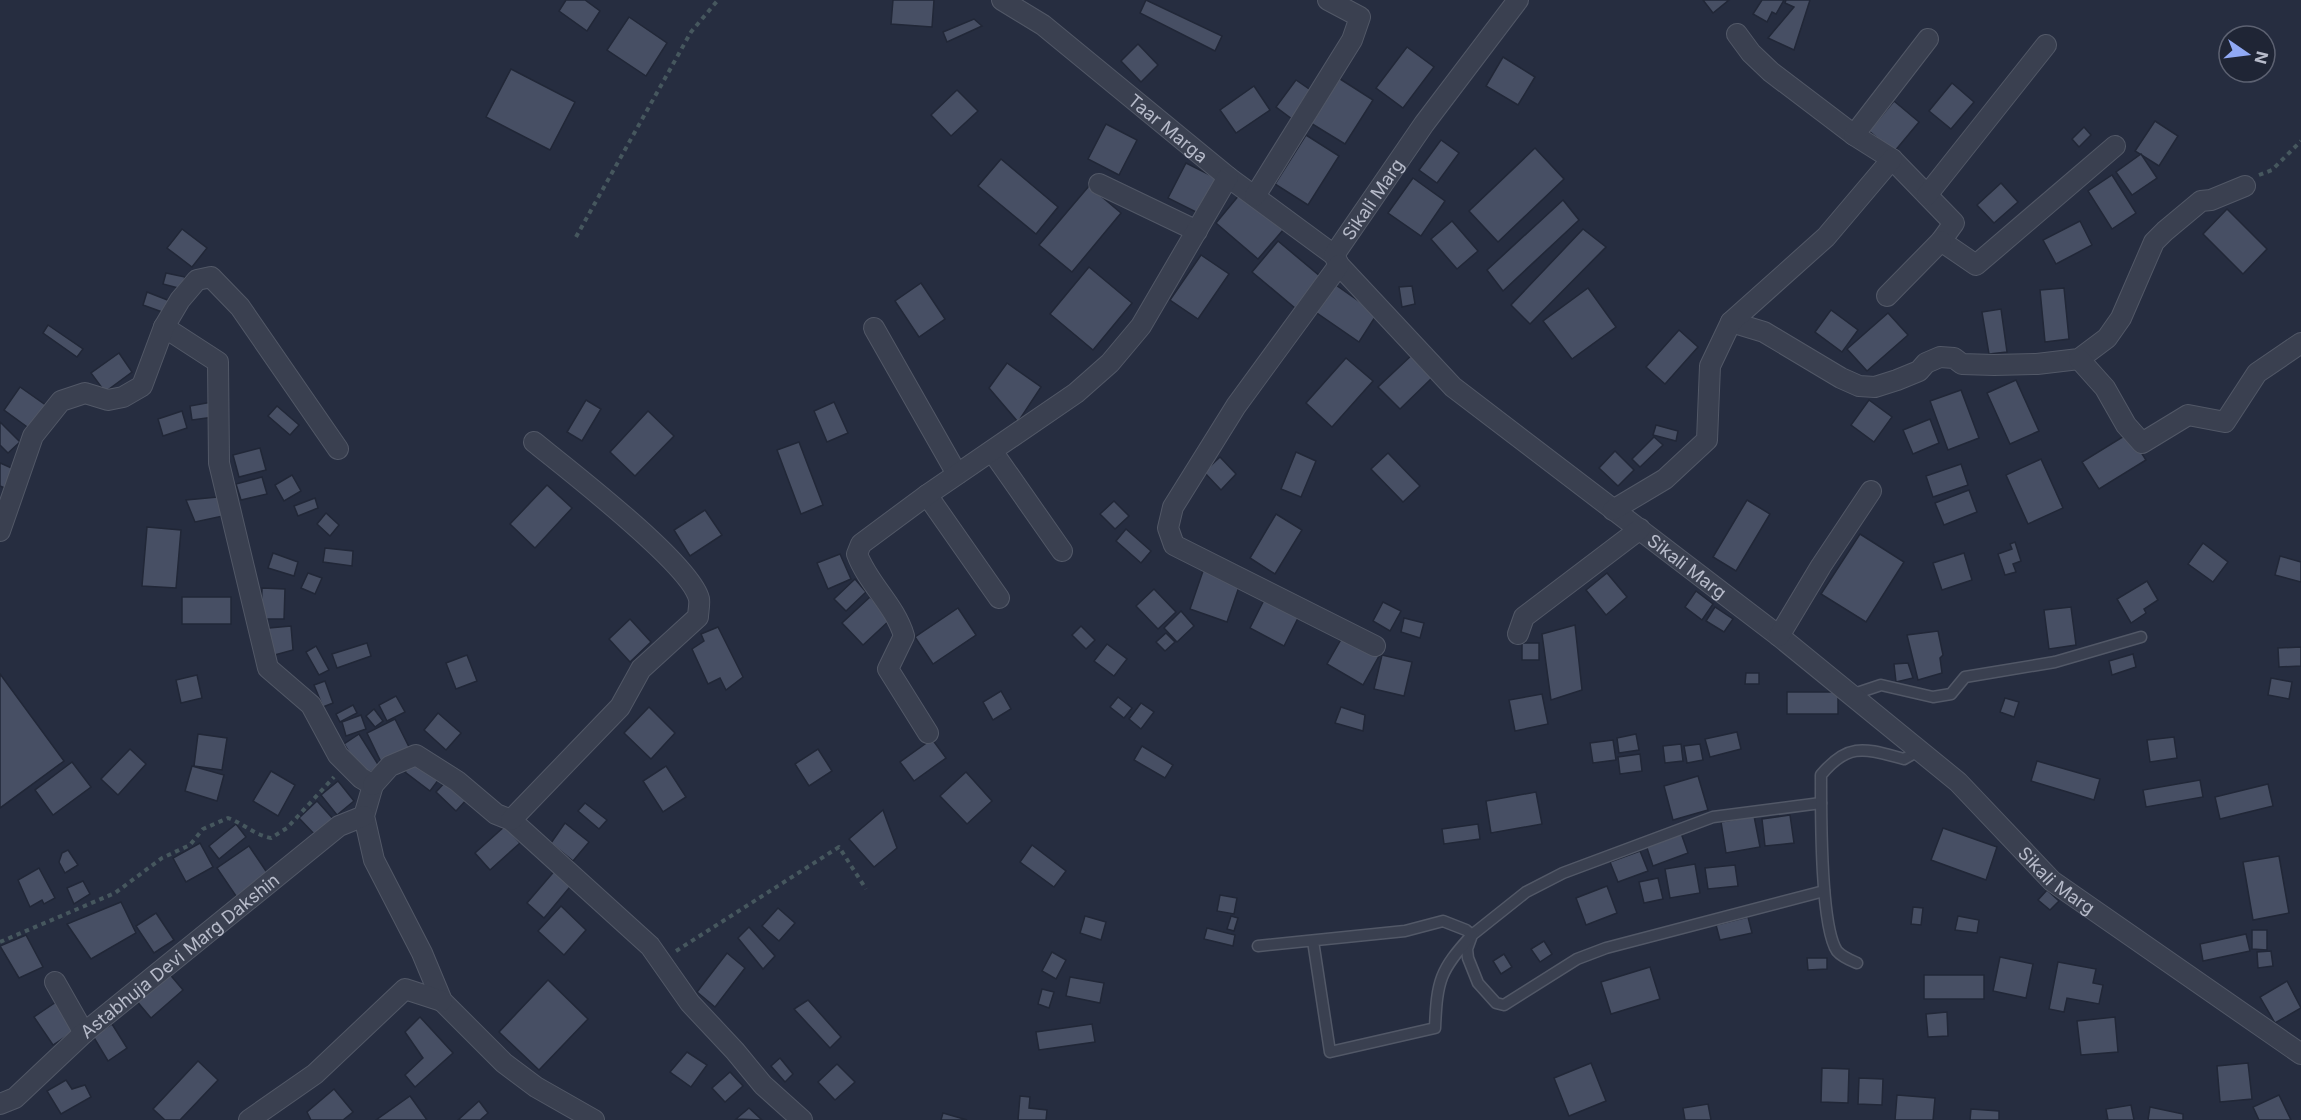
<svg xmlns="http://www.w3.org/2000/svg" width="2301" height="1120" font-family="Inter,sans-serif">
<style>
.building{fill:#474f64;stroke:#212737;stroke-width:1.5}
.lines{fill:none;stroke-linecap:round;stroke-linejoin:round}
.lane-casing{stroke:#525867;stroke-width:13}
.street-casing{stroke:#525867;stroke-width:22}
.path{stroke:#46575e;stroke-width:4;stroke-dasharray:4.5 4.5;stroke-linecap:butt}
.lane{stroke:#3a4050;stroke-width:10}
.street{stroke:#3a4050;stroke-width:20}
.labels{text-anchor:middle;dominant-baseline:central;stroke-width:4.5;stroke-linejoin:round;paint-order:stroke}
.street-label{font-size:18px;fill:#b7bbca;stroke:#1f2535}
</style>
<rect width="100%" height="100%" fill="#262d40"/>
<g class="building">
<polygon points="566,0 585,0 600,11 587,31 559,11"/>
<polygon points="893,0 934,0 932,27 891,24"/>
<polygon points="1146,0 1222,36 1215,51 1140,13"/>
<polygon points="1703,0 1729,0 1713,13"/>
<polygon points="1762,0 1784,0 1776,14 1772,12 1767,22 1753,14"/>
<polygon points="1786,0 1810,0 1794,50 1768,38 1794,7 1785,3"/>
<polygon points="629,17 667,43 646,76 607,50"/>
<polygon points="974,19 982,26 947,42 943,32"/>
<polygon points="1138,44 1158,65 1141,82 1121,61"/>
<polygon points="1407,47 1434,67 1403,108 1376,88"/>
<polygon points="1503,57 1535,77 1518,105 1486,86"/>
<polygon points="511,69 575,102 550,150 486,117"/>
<polygon points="1337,77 1373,100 1345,144 1309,122"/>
<polygon points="1296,80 1312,91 1292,119 1276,107"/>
<polygon points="1952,83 1974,102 1951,129 1929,111"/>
<polygon points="1254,86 1270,110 1236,133 1220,110"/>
<polygon points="957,90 978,111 951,136 931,115"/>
<polygon points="1894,101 1919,122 1894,152 1869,131"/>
<polygon points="2155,121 2178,136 2159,166 2135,151"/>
<polygon points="1106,124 1137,140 1119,175 1088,159"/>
<polygon points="2084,127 2091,135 2079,147 2072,139"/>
<polygon points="1306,135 1339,156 1308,205 1275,184"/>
<polygon points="1441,140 1459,153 1437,183 1419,170"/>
<polygon points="1535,148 1564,179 1498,242 1469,211"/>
<polygon points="2141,154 2157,178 2132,195 2116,172"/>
<polygon points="1001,159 1058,207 1036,234 978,186"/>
<polygon points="1186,163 1218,179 1200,214 1168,198"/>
<polygon points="2112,175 2136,213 2112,229 2088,191"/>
<polygon points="1413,178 1445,201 1421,236 1388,213"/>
<polygon points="2001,183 2018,202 1994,223 1977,205"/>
<polygon points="1089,186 1121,213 1072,272 1039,245"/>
<polygon points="1240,194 1283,230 1258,259 1216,223"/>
<polygon points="1563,200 1579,220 1503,291 1487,270"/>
<polygon points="2227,209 2267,249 2243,274 2203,234"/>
<polygon points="1452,221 1478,251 1457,269 1431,239"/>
<polygon points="2080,221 2092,245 2056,264 2043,240"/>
<polygon points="182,229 207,248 192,267 167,248"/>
<polygon points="1583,229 1606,247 1530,324 1511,305"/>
<polygon points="1278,241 1321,277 1295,308 1252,272"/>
<polygon points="1201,255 1229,274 1198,319 1170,300"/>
<polygon points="1089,267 1132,303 1093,350 1050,314"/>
<polygon points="166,273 185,277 182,289 163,284"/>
<polygon points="921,283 945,319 919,337 895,301"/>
<polygon points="1333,283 1377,314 1359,342 1314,311"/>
<polygon points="1412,286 1415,304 1402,307 1399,287"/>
<polygon points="1588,288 1616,327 1572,359 1543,321"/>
<polygon points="2064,288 2069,339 2045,342 2040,290"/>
<polygon points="147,292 170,301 165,313 143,305"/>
<polygon points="2001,309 2007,352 1989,354 1982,312"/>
<polygon points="1831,310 1858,330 1842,352 1815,332"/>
<polygon points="1888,313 1908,335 1867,371 1847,349"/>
<polygon points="48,325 83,349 77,357 43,333"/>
<polygon points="1679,330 1698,347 1665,384 1646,367"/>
<polygon points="119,353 132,372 105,392 91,373"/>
<polygon points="1413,354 1434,376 1400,409 1378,387"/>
<polygon points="1346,358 1373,381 1332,427 1306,403"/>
<polygon points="1007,363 1041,387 1018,422 989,388"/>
<polygon points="2016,380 2039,431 2010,444 1987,393"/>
<polygon points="20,387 47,406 30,429 4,410"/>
<polygon points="1961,390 1979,438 1948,450 1930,401"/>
<polygon points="586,400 601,409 582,441 567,432"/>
<polygon points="1869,400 1892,417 1874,442 1851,425"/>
<polygon points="212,402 214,417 192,420 190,406"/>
<polygon points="834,402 848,433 827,442 814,411"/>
<polygon points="277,406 299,425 290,435 268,416"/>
<polygon points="182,411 187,428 163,436 158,419"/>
<polygon points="648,411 674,436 635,476 610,452"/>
<polygon points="1930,419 1939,443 1913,454 1903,430"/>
<polygon points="0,422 20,442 8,453 0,445"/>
<polygon points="1656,425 1678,431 1676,441 1653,435"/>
<polygon points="2129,433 2146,460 2099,489 2082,462"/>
<polygon points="1654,437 1663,445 1640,467 1632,459"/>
<polygon points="799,442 823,505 801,514 777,450"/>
<polygon points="260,448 266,470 239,477 233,455"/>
<polygon points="1615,451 1634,470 1618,486 1599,468"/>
<polygon points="1296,452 1316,461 1301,497 1281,489"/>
<polygon points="1388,453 1420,486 1403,502 1371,469"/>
<polygon points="1220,457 1236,474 1221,490 1204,472"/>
<polygon points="2041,459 2063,508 2028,524 2006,475"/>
<polygon points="0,463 16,470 7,489 0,486"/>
<polygon points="1961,464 1968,485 1933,497 1926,476"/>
<polygon points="292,475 301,491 284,501 275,485"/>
<polygon points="262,477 267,494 241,500 236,484"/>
<polygon points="547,485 572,508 535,548 510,524"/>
<polygon points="1969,490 1977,512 1944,525 1935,503"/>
<polygon points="218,497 223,516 195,522 186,500"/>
<polygon points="315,498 318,508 298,516 294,506"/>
<polygon points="1747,500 1770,514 1736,571 1713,557"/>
<polygon points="1114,501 1129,516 1115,529 1100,514"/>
<polygon points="705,510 722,535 690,556 674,530"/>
<polygon points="326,513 339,525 330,536 317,524"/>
<polygon points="1276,514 1302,530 1275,574 1250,558"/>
<polygon points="147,527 181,530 176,588 142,586"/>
<polygon points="1126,529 1151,551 1141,563 1116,541"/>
<polygon points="1860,534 1904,562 1866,622 1821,594"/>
<polygon points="2015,542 2021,561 2013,564 2016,572 2005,575 1998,554 2012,549 2010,544"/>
<polygon points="2203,543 2228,562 2213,582 2188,564"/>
<polygon points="325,548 353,551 352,566 323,562"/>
<polygon points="273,553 298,562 294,576 268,568"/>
<polygon points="1964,553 1972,580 1942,590 1933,563"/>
<polygon points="840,554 851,579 828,589 817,563"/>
<polygon points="2280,556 2301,562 2301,582 2275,575"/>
<polygon points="1204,568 1241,581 1227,622 1190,609"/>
<polygon points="308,573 322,578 315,594 301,588"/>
<polygon points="1607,573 1627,597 1606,615 1586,590"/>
<polygon points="855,579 866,592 846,611 834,599"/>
<polygon points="2147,581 2158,600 2144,609 2146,613 2131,623 2117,599"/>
<polygon points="262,588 285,589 284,619 261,619"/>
<polygon points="1154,589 1176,612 1158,629 1136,606"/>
<polygon points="1696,591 1713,604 1702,620 1685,607"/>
<rect x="182" y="597" width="49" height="27"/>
<polygon points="870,597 891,619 863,645 842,623"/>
<polygon points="1264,600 1298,618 1284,646 1250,628"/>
<polygon points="1383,602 1401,611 1390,631 1373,621"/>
<polygon points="1715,607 1733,619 1724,632 1706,621"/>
<polygon points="2071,607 2076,645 2049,649 2044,610"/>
<polygon points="958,608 976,635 933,664 915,637"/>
<polygon points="1181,611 1194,626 1177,642 1164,628"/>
<polygon points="1404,618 1424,623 1420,638 1401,632"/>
<polygon points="630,619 651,642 630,662 609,639"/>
<polygon points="1575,625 1582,690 1551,700 1542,634"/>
<polygon points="291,626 293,650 271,656 269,628"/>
<polygon points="1081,626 1095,640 1086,649 1072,635"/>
<polygon points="718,627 743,677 726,690 720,678 708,684 692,649 704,641 701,634"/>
<polygon points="1938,631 1943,655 1940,658 1942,673 1918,680 1907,635"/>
<polygon points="1166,633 1175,642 1165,651 1156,642"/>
<polygon points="1343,636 1379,656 1363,685 1327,664"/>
<polygon points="367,643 371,656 337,668 332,654"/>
<rect x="1522" y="643" width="17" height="17"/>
<polygon points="1107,644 1127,659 1114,676 1094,661"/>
<polygon points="316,646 329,670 319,675 306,652"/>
<polygon points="2301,647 2301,666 2279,667 2278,648"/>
<polygon points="2133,654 2136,667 2112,675 2109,661"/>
<polygon points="467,655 477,681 456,689 446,663"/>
<polygon points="1382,655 1412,662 1404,696 1374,689"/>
<polygon points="1908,663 1913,678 1896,682 1894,664"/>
<polygon points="1746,673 1759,673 1759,684 1745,684"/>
<polygon points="0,674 64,761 0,808"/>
<polygon points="197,675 202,698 181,703 176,680"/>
<polygon points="2271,678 2292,682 2289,699 2268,695"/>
<polygon points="325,681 333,703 323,707 314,685"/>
<polygon points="1001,691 1011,709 993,720 983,702"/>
<rect x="1787" y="692" width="51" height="22"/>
<polygon points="1542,694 1548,724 1515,731 1509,700"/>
<polygon points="396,696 405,712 387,721 379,705"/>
<polygon points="1118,697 1132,708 1124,718 1110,707"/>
<polygon points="2005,698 2019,702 2014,717 2000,712"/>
<polygon points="1141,703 1154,712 1141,729 1129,719"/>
<polygon points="353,705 357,713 340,722 336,714"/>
<polygon points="649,707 675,733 651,759 624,733"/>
<polygon points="1341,707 1365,715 1363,731 1335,723"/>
<polygon points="374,709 383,721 375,727 366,716"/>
<polygon points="438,713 461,733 446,750 424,730"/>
<polygon points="361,715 366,729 346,736 342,722"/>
<polygon points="395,719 410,749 381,762 367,733"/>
<polygon points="1737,732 1741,749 1710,757 1705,739"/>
<polygon points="198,734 227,738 222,770 194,766"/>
<polygon points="359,734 379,766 364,776 344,744"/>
<polygon points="1636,734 1639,750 1619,753 1617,738"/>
<polygon points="2174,737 2177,758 2150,762 2147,740"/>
<polygon points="932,739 946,758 914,781 900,762"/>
<polygon points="1613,740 1616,760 1593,763 1590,743"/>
<polygon points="1681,744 1683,761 1665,763 1663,746"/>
<polygon points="1700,744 1703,760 1687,763 1684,746"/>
<polygon points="1142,746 1173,765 1165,778 1134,760"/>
<polygon points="130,749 146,764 118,795 101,779"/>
<polygon points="818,749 832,771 809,786 795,764"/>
<polygon points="1640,754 1642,771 1620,774 1618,757"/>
<polygon points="417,756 442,775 430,791 405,772"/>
<polygon points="2037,761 2100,779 2094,800 2031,781"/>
<polygon points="72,762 91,787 53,815 35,790"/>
<polygon points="192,766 224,775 217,801 185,791"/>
<polygon points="666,766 686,797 663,812 643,781"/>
<polygon points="271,771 295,785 278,816 253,801"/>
<polygon points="966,772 992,801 967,824 940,796"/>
<polygon points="1698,776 1708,810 1673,820 1664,786"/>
<polygon points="448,779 468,798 456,811 436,792"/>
<polygon points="2200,780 2203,797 2146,807 2143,790"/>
<polygon points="338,781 354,801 337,815 321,795"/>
<polygon points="2268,784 2273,806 2220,819 2215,797"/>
<polygon points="1536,792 1542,824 1491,833 1486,801"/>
<polygon points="317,801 335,821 317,837 299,818"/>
<polygon points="585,803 607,820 599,829 578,811"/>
<polygon points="883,810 897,848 874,867 849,839"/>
<polygon points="1790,815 1794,843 1765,846 1762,819"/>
<polygon points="1754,816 1760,847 1726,853 1721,822"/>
<polygon points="565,823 589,842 573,861 551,843"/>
<polygon points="236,824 246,837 219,859 209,846"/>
<polygon points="1478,824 1480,839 1444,844 1442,829"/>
<polygon points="505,826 520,843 490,870 475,853"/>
<polygon points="1943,828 1997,847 1986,880 1931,860"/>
<polygon points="1681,833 1688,853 1653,866 1646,845"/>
<polygon points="200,843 213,867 186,882 173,858"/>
<polygon points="1032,845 1066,871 1054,887 1020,862"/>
<polygon points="249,846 270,877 238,899 217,868"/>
<polygon points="68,850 78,865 65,873 59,862 62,853"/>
<polygon points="1640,851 1648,871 1618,882 1610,862"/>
<polygon points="2279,856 2289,913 2253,920 2243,862"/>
<polygon points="1695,864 1700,893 1670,898 1665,869"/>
<polygon points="1735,865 1738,886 1708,889 1705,868"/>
<polygon points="39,868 55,898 44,904 42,900 30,907 18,880"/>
<polygon points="557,868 574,882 544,918 527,903"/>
<polygon points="1658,878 1663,899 1644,903 1639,882"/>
<polygon points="83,881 90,894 74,904 67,888"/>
<polygon points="1607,886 1617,913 1586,925 1576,898"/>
<polygon points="2047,890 2059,901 2050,910 2038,900"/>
<polygon points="1220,895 1237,898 1234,914 1217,911"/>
<polygon points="121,902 136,933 91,959 67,924"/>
<polygon points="561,906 586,930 564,955 538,931"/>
<polygon points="1913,907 1923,908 1921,925 1911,924"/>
<polygon points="778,908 795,923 779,941 762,926"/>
<polygon points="156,913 174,940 154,953 136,926"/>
<polygon points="1085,916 1106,922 1101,940 1080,933"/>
<polygon points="1231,916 1238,918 1234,931 1227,929"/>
<polygon points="1958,916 1979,920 1977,933 1955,930"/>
<polygon points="1748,917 1752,933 1720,940 1716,925"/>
<polygon points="749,927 775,956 763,969 738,938"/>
<polygon points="1207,928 1235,935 1233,946 1204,939"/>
<polygon points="2252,930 2267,930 2267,950 2252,949"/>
<polygon points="2246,934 2250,951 2203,961 2200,944"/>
<polygon points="26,935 43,967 19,978 0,946"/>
<polygon points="1544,941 1552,954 1540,962 1531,949"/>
<polygon points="2271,951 2273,966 2258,968 2257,952"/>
<polygon points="1052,952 1066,960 1056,979 1042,971"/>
<polygon points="727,953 745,968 715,1007 697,992"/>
<polygon points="1504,954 1512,967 1501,974 1493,961"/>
<polygon points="2000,957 2033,964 2026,998 1993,991"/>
<polygon points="1807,958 1827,958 1827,969 1808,970"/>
<polygon points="2058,962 2096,969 2093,983 2103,985 2099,1004 2067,998 2064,1012 2049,1009"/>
<polygon points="1650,967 1660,999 1611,1014 1601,982"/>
<polygon points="167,971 183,990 151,1018 135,999"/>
<rect x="1924" y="975" width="60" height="24"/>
<polygon points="1070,977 1104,983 1100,1003 1066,996"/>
<polygon points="548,980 588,1019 539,1070 499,1032"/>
<polygon points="2287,981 2301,1008 2275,1023 2260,997"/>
<polygon points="1042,989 1054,992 1049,1008 1038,1004"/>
<polygon points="59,1000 77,1029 53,1045 34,1017"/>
<polygon points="808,1000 841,1037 830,1048 794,1009"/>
<polygon points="1947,1012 1948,1036 1928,1037 1926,1014"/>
<polygon points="420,1017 453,1053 415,1087 405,1075 423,1058 405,1032"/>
<polygon points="2115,1017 2118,1052 2081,1055 2077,1021"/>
<polygon points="112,1024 127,1048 108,1061 93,1036"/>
<polygon points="1092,1024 1095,1042 1039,1050 1036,1032"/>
<polygon points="687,1052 707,1065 691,1087 670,1072"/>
<polygon points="780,1058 793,1074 785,1082 771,1066"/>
<polygon points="198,1061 218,1080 180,1120 165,1120 153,1109"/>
<polygon points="1591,1063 1606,1101 1569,1116 1554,1078"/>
<polygon points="2248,1063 2252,1099 2220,1102 2217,1066"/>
<polygon points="837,1064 855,1082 835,1100 818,1082"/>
<polygon points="1822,1068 1849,1069 1848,1103 1821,1102"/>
<polygon points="730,1072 743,1086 725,1102 712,1088"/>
<polygon points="1859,1078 1883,1079 1882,1105 1858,1104"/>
<polygon points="66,1080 72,1089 85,1085 91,1097 61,1114 47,1091"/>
<polygon points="334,1089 353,1112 343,1120 311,1120 307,1112"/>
<polygon points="1897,1095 1935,1098 1933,1120 1895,1120"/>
<polygon points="2279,1095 2291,1120 2259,1120 2253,1107"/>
<polygon points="410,1096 427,1120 376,1120"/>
<polygon points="1020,1096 1030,1097 1029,1108 1047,1110 1046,1120 1018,1120"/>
<polygon points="479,1101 488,1113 480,1120 458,1120"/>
<polygon points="1708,1104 1711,1120 1685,1120 1683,1108"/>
<polygon points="2131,1105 2134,1120 2105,1120 2108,1120 2106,1109"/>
<polygon points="2150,1107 2183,1114 2183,1120 2148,1120"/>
<polygon points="749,1108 762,1120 736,1119"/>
<polygon points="1971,1109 1999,1111 1999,1120 1970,1120"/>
<polygon points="943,1113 967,1120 941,1120"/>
</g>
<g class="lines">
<g class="lane-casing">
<g id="lane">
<polyline points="1851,695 1881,685 1933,697 1951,694 1965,677 2055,662 2141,637"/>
<polyline points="1821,803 1713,817 1563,873 1526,892 1472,935 1467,949 1468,958 1478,983 1496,1003 1504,1005 1577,959 1606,948 1824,891"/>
<path d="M1258 946 1405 931 1443 921 1466 930 1472 935C1440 970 1437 980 1435 1028L1330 1052 1313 941"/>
<path d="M1857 963C1850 960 1842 957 1837 951 1820 926 1821 809 1821 775 1849 741 1866 749 1904 759L1920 750"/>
</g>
</g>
<g class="street-casing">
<g id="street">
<path id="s1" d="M1002 0 1043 25 1228 177 1334 255 1339 265 1453 387 1779 636 1958 782 2052 881 2301 1054"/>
<polyline points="1737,34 1751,53 1771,72 1854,135 1892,159 1954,223 1941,241 1976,265 2115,146"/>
<polyline points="1854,135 1928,39"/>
<polyline points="1099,184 1197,231"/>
<polyline points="1927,195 2046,45"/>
<polyline points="1255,196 1352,40 1360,17 1328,0"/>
<path id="s2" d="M1334 255 1424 124 1518 0"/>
<polyline points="1339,265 1236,406 1173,507 1168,528 1174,545 1375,646"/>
<polyline points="1887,296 1941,241"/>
<polyline points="1731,322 1764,332 1841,378 1859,386 1875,387 1897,380 1919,371 1926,363 1940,357 1954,358 1962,364 1994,365 2037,364 2079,359 2107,338 2121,318 2154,242 2165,231 2201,201 2211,200 2245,186"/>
<polyline points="164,327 218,362 219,463 268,668 311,705 338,755 361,778 373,785 364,816 374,860 422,953 442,1001 504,1063 536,1087 594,1120"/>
<polyline points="874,328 957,474"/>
<polyline points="2079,359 2105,388 2126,425 2142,443 2188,415 2225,422 2257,373 2301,343"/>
<polyline points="992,451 1062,551"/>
<polyline points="927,495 999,598"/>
<polyline points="1613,510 1665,479 1707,440 1710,366 1731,322 1826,237 1892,159"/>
<polyline points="0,531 33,436 61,401 85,393 108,400 123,397 142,386 164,327 180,300 197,280 211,277 240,307 338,449"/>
<polyline points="1518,634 1524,617 1640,529"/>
<polyline points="1779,636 1821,566 1871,491"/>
<path d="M928 733 888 669 904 636C895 605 868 584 857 554L861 544 927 495 1076 393 1110 363 1141 326 1228 177"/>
<polyline points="373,785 390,766 416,755 457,781 496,814 511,820 650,946 690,1003 735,1051 763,1085 802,1120"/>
<path d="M511 820 620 707 641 669 698 617C698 612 700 604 699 599 691 564 566 468 534 442"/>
<polyline points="55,982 84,1033"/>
<path id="s3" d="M0 1104 15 1098 84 1033 339 826 364 816"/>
<polyline points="249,1120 315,1074 405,989 442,1001"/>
</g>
</g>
<g class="path">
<polyline points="2259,175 2272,170 2301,141"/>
<polyline points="576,237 691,32 718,0"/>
<path d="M0 942 115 893 162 858 190 845 203 829 228 818C244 824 255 835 271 838L287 828 334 777"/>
<polyline points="676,951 839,847 866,889"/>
</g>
<use href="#lane" class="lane"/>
<use href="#street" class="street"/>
</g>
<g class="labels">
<g class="street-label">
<text stroke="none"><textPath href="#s1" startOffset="210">Taar Marga</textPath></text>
<text stroke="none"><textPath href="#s2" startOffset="68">Sikali Marg</textPath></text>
<text stroke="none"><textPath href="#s1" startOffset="892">Sikali Marg</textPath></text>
<text stroke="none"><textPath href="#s1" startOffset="1378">Sikali Marg</textPath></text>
<text stroke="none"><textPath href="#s3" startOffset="234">Astabhuja Devi Marg Dakshin</textPath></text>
</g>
</g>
<g transform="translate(2247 54) rotate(104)"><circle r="28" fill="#1f2535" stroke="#5c6171" stroke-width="1.5"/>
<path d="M0-4.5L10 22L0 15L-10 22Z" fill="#90a9f5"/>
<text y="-9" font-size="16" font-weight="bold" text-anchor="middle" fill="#b7bbca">N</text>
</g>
</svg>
